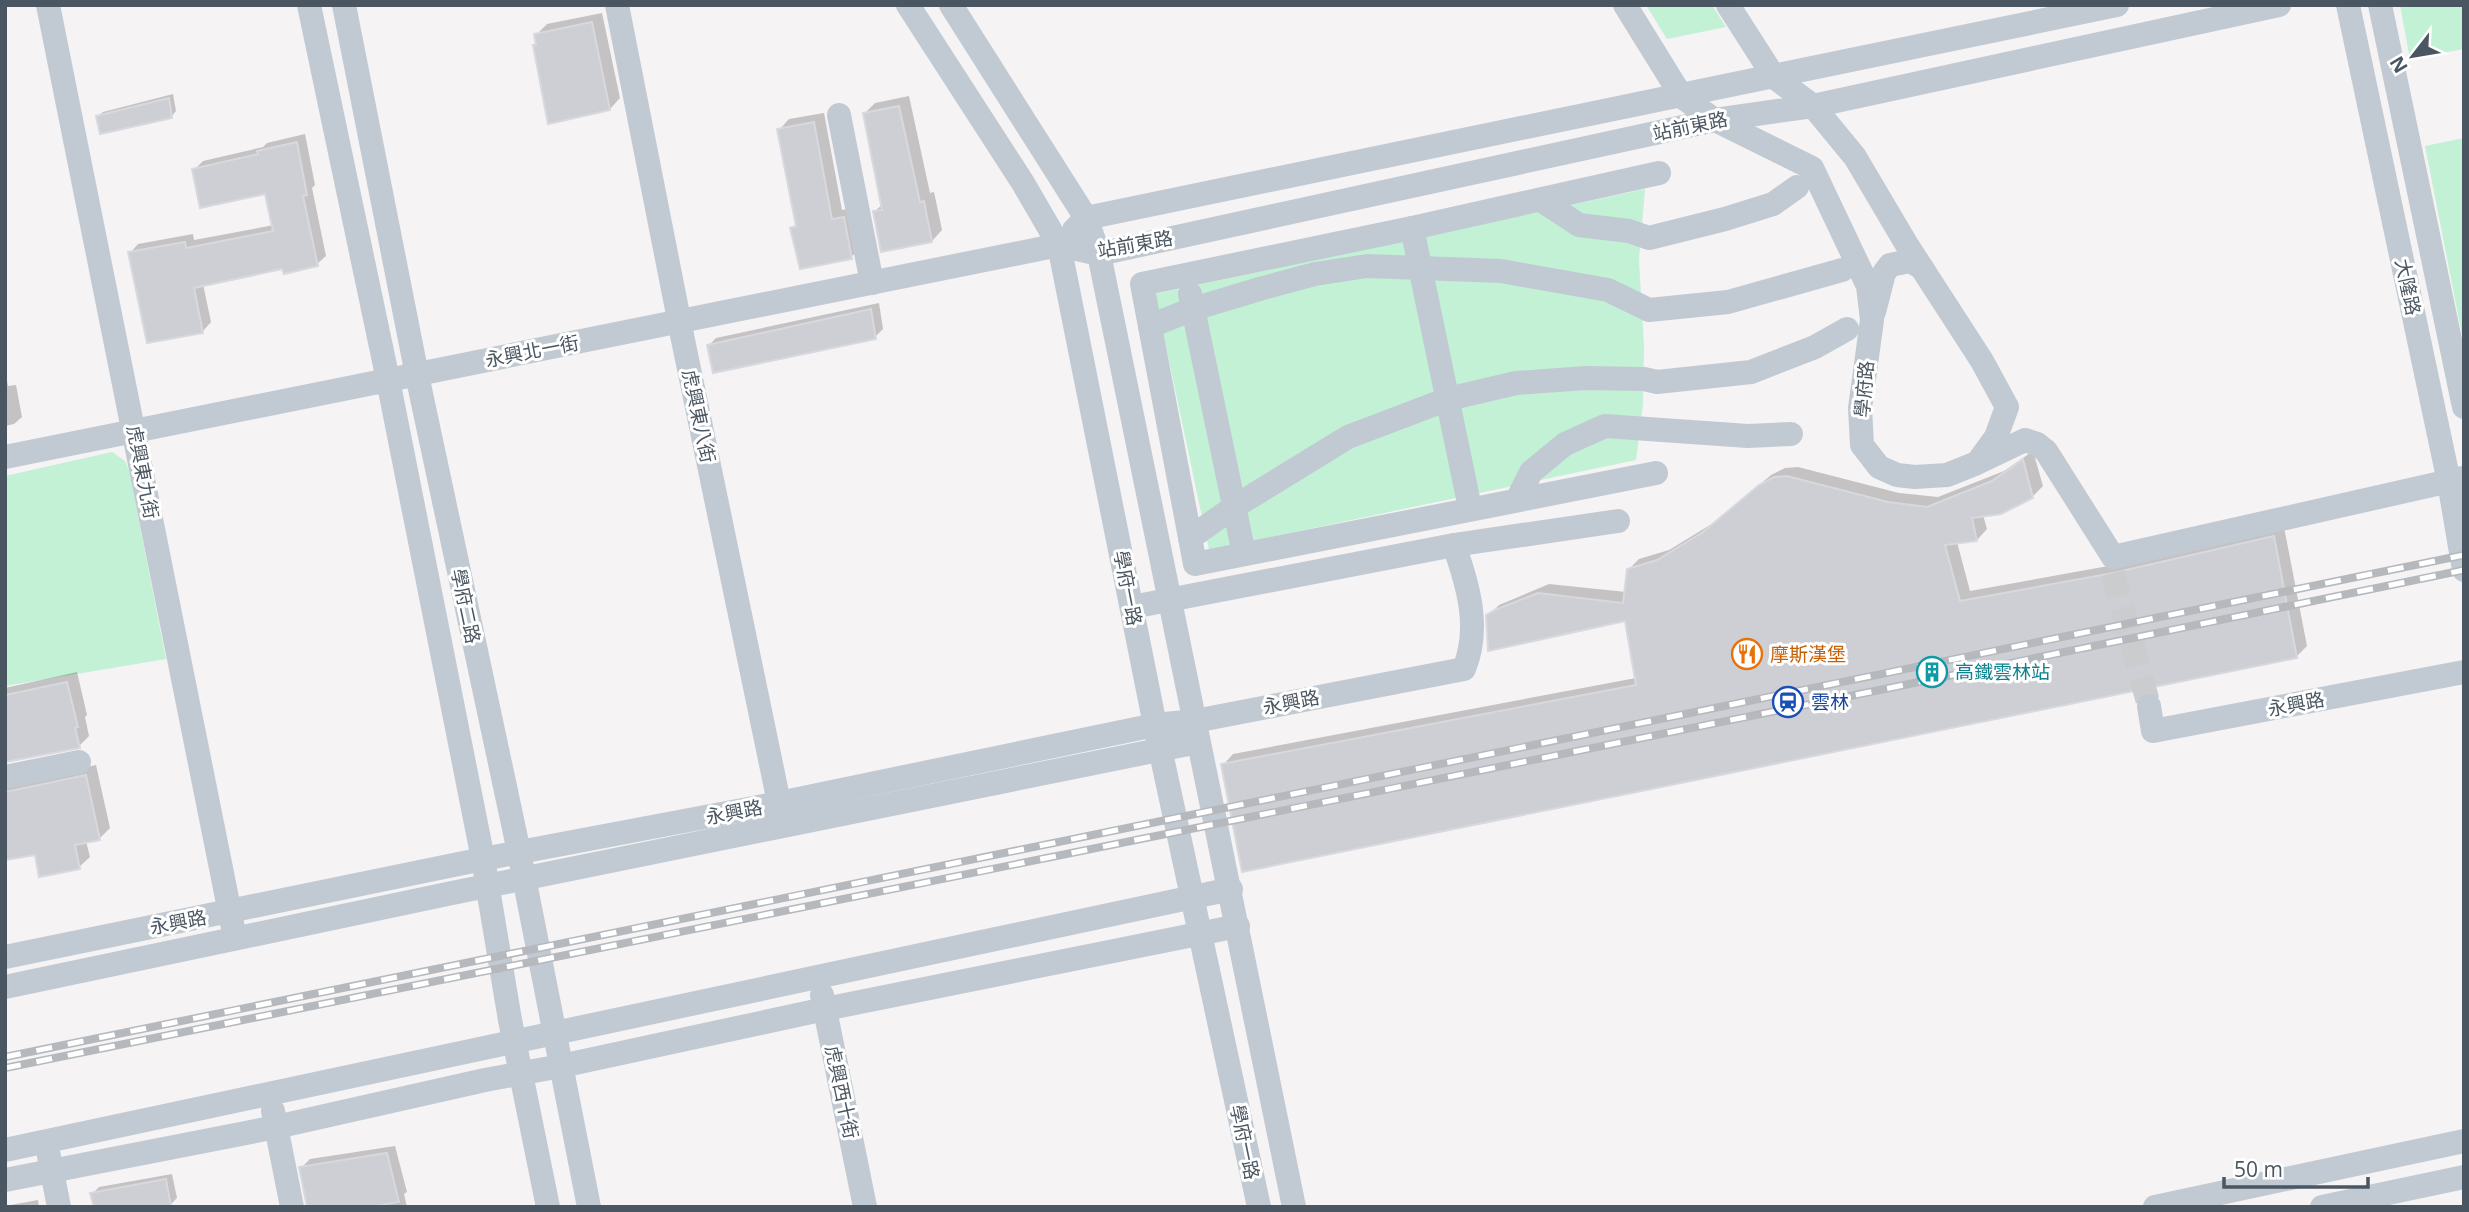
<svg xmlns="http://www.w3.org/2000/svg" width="2469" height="1212" font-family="'Open Sans','Noto Sans TC',sans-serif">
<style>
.green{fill:#c3f1d5}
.shadow{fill:#0003}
.building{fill:#cdcfd5;stroke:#d7d9de;stroke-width:2}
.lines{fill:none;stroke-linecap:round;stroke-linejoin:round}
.minor-tunnel{stroke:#caccce;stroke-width:24;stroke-dasharray:24 12;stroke-linecap:butt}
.minor{stroke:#c1cad2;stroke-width:24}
.rail-casing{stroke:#b5b8bd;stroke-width:8}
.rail{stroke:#fff;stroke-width:5;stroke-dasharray:16;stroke-linecap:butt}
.labels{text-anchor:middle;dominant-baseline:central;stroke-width:6;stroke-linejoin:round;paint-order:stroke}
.street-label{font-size:19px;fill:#4a5661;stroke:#fff}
.food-label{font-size:19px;fill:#c56008;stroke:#fff;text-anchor:start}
.culture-label{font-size:19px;fill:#0d838f;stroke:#fff;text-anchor:start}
.transit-label{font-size:19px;fill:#164399;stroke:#fff;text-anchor:start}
</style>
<rect width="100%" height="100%" fill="#f5f3f3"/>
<g class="green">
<polygon points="1646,5 1712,5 1726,27 1667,39"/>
<polygon points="2400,5 2464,5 2464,49 2410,59"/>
<polygon points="2464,138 2464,345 2425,146"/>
<polygon points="1645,189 1639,260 1644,346 1643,404 1636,460 1209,550 1155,294"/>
<polygon points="112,452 125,461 129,470 166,659 5,686 5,476"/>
</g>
<g class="shadow">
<polygon points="602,13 620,98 610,109 535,46 538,43 536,35 547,24"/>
<polygon points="173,94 176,111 172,116 98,116 103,112"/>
<polygon points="909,96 930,193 934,192 942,230 932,241 875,211 883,204 865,113 875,103"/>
<polygon points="824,113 842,210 854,208 862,247 851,257 792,228 798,223 779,130 789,119"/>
<polygon points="305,134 315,185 312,188 326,256 317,264 284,267 203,284 211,322 203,331 130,253 138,244 193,234 194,240 274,225 266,192 194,170 203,161 263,147 267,143"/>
<polygon points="879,303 883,329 875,337 709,345 716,338"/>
<polygon points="5,371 8,386 16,385 22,417 14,424 5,426"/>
<polygon points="2033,451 2043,486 2032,497 1983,515 1987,529 1977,540 1957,542 1970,591 2125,563 2284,527 2307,646 2296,657 1223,765 1233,754 1636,678 1626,619 1488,616 1499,605 1549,584 1626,592 1629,569 1639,559 1669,550 1715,522 1771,475 1785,468 1798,467 1899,493 1938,497 2004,471"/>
<polygon points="77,672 87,715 85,717 89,736 79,746 5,760 5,688"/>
<polygon points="96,765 110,828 99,839 86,841 90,857 79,867 36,853 5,858 5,776 19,782"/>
<polygon points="395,1146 407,1192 404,1194 407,1207 309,1207 301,1168 310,1159"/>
<polygon points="172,1174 177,1198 170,1205 92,1194 99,1187"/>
<polygon points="38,1200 39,1207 5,1207 5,1206"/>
</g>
<g class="building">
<polygon points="592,22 610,110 548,124 533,45 536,45 534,34"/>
<polygon points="169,98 172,118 100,134 96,116"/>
<polygon points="899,106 920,202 924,201 932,242 881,252 873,211 882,210 863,113"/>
<polygon points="814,122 832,219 844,217 852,259 800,269 790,228 796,226 777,129"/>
<polygon points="297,142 307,195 303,196 318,266 284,274 282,269 194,288 203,333 147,343 128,252 185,242 186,248 273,231 265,194 200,208 192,169 258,154 257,151"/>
<polygon points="871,309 876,339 713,373 707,345"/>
<polygon points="2023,459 2033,498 2001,514 1972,518 1977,541 1945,545 1960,601 2113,573 2274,536 2297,658 1242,872 1221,764 1636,685 1625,621 1488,651 1486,615 1495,610 1538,593 1623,603 1627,569 1657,560 1703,532 1759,485 1774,477 1787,476 1888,502 1927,507 1992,481"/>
<polygon points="67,682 78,727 75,728 80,748 5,762 5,695"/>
<polygon points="86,775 100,840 75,845 80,869 39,877 35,855 5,860 5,792"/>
<polygon points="387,1153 399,1202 370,1207 307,1207 299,1167"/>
<polygon points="166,1179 171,1207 94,1207 90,1193"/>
</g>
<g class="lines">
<polyline class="minor-tunnel" points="2113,573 2149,706"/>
<g class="minor">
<polyline points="48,5 233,928"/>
<polyline points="309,5 388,380 483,859 510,1020 548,1207"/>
<polyline points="344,5 417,375 519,852 589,1207"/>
<polyline points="617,5 683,340 782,817"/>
<polyline points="908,5 1023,183 1059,245 1155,725 1259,1207"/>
<polyline points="951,5 1086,218 1099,254 1294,1207"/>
<polyline points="1625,5 1682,97 1715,120 1812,168 1868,286 1872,320 1860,408 1862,445 1879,467 1897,475 1915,477 1947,475 1977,463 1996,437 2007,407 1982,361 1907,245 1855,157 1813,106 1774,77 1728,5"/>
<polyline points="2348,5 2449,482 2464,570"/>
<polyline points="2380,5 2464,407"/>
<polyline points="839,115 872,283"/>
<polyline points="1541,200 1579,225 1629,231 1649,238 1725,219 1773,204 1797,187"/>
<polyline points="1412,228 1470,508"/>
<polyline points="1074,230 1086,218 2117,5"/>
<polyline points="1190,294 1244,554"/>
<polyline points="1874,312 1884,273 1890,265 1910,261 1922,268"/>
<polyline points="1150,326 1193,309 1263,288 1315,274 1367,266 1501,271 1608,290 1649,310 1728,302 1842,270"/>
<polyline points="5,457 1059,245 1099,254 1715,120 1813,106 2279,5"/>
<polyline points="1979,462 2025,440 2037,444 2046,451 2113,557 2463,478"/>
<polyline points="1656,473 1195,564 1142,284 1412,228 1659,173"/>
<polyline points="1517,500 1531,472 1565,444 1605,426 1748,436 1791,434"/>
<polyline points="1190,538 1234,507 1348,437 1448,399 1516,383 1586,378 1644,379 1657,382 1751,372 1815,347 1847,329"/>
<polyline points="1454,545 1618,521"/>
<polyline points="2149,706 2153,731 2464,672"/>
<polyline points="5,777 79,762"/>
<path d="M5 957 483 859 779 803 1155 725 1195 721 1464 669C1481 628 1468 585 1454 545L1132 607"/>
<polyline points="5,987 452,893 1198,742"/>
<polyline points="822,995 865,1207"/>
<polyline points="273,1111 292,1207"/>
<polyline points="5,1150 1231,889"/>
<polyline points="49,1156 59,1207"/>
<polyline points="5,1180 276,1127 485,1080 561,1066 825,1009 1238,926"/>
<polyline points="2155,1207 2464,1141"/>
<polyline points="2322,1207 2464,1177"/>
</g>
<g class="rail-casing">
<g id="rail">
<polyline points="5,1057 2464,555"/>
<polyline points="5,1068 1865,693 2464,570"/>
</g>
</g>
<use href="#rail" class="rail"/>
</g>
<defs>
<g id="restaurant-ring" transform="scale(1.575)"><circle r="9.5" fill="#fff" stroke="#e8710a" stroke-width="1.5"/><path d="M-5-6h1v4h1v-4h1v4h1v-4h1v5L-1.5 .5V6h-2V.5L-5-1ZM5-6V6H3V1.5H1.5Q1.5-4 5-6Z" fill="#e8710a"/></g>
<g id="building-ring" transform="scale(1.575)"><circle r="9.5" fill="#fff" stroke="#0f9aa8" stroke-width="1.5"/><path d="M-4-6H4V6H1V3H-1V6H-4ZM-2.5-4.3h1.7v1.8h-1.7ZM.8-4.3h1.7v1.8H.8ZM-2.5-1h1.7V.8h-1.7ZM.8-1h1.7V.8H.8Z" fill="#0f9aa8"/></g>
<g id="station-ring" transform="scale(1.575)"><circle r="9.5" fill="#fff" stroke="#1a4fb4" stroke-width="1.5"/><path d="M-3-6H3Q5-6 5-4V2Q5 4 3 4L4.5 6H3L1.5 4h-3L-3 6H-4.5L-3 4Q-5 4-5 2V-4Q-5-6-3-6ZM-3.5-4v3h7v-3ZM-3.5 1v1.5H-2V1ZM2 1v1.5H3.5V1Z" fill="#1a4fb4"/></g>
</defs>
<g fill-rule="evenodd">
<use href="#restaurant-ring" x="1747" y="654"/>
<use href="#building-ring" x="1932" y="672"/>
<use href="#station-ring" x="1788" y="702"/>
</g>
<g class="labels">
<g class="street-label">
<text transform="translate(1690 126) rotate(-12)">站前東路</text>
<text transform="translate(1135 244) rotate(-10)">站前東路</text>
<text transform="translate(2408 287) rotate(78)">大隆路</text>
<text transform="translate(532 351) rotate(-11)">永興北一街</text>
<text transform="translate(1864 389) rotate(-85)">學府路</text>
<text transform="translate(699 416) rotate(78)">虎興東八街</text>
<text transform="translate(143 472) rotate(79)">虎興東九街</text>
<text transform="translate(1128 588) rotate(79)">學府一路</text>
<text transform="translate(466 606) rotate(78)">學府二路</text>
<text transform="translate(1291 702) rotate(-11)">永興路</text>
<text transform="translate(2296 704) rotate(-11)">永興路</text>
<text transform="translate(734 812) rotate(-11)">永興路</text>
<text transform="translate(178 922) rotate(-11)">永興路</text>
<text transform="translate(842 1092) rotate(78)">虎興西十街</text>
<text transform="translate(1245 1142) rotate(78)">學府一路</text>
</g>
<g class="food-label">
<text x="1770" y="654">摩斯漢堡</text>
</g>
<g class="culture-label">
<text x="1955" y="672">高鐵雲林站</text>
</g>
<g class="transit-label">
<text x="1811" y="702">雲林</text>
</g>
</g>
<rect width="2469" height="1212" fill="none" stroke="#4a5661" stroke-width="14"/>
<g transform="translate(2413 56) rotate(239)" stroke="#ffffff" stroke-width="5" paint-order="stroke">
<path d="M0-5L12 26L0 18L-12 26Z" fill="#4a5661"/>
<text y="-10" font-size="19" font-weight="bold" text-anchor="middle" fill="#4a5661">N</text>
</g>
<path d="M2224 1177v10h144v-10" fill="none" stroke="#4a5661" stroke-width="3.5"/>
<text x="2234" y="1177" font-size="21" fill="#4a5661" stroke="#ffffff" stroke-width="5" paint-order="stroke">50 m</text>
</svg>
